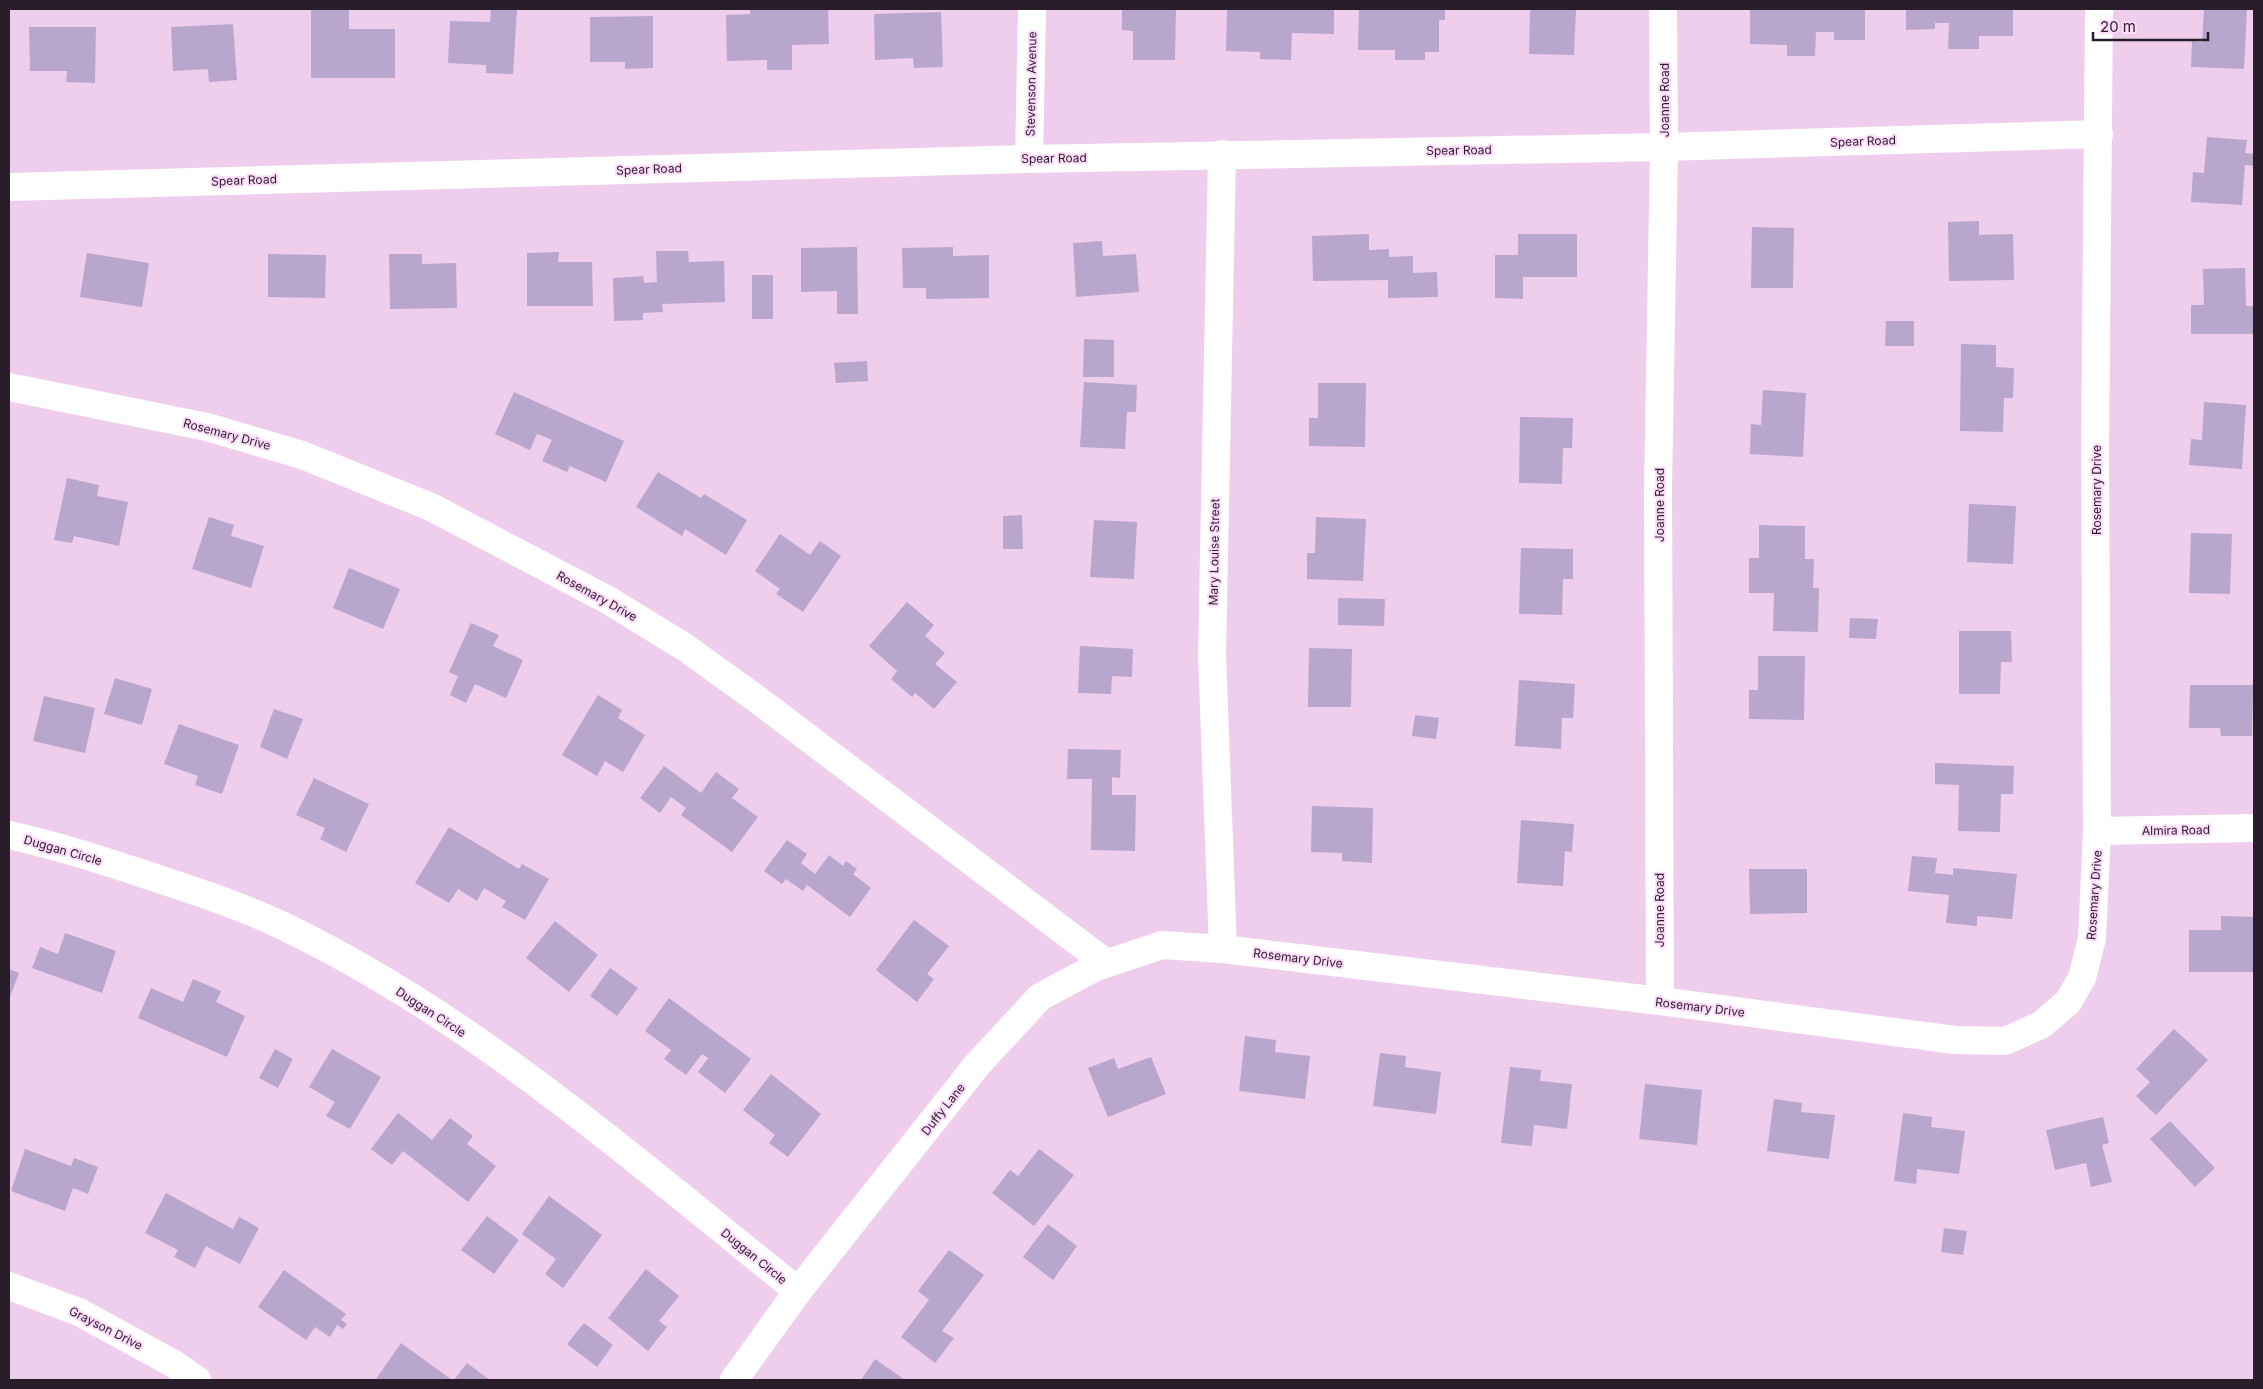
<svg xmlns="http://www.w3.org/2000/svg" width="2263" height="1389" font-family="Inter,sans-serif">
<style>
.building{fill:#b9a6cc}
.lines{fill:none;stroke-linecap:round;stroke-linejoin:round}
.street{stroke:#fff;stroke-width:28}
.secondary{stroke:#fff;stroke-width:28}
.labels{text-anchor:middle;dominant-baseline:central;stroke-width:4;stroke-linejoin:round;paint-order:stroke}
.street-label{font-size:12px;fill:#291d29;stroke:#fcdafa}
</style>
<rect width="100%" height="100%" fill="#efcded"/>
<g class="building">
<polygon points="311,9 349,9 349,29 395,29 395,78 311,78"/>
<polygon points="491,9 517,9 513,74 486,73 486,65 448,63 450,21 490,22"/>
<polygon points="750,9 828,9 829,44 792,45 792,70 767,70 767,60 727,61 726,15 750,14"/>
<polygon points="1122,9 1176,9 1175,60 1133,60 1133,31 1122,30"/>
<polygon points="1227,9 1334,9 1334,34 1292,33 1291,60 1260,59 1260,52 1226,51"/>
<polygon points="1359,9 1445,9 1445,20 1439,20 1439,52 1425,52 1425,60 1395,60 1395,50 1358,50"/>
<polygon points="1530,9 1576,9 1574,55 1529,54"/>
<polygon points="1750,9 1865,9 1865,40 1834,40 1834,32 1816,32 1815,56 1787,56 1787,45 1750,44"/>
<polygon points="1906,9 2013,9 2013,36 1979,36 1979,49 1948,49 1949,23 1935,23 1935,29 1906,30"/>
<polygon points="2204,9 2247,9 2244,69 2191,67 2192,41 2202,42"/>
<polygon points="941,12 943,67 914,68 913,58 875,60 874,14"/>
<polygon points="653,16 653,68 625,69 625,62 590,62 590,17"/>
<polygon points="233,24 237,80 209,82 208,69 173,71 171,27"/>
<polygon points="29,27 96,27 95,83 66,82 67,71 30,71"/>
<polygon points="2207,137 2247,140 2245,153 2254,154 2254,166 2245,165 2242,205 2191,202 2193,172 2204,173"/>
<polygon points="1979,221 1979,235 2013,234 2014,280 1949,281 1948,222"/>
<polygon points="1752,227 1794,228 1793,288 1751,288"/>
<polygon points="1369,234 1369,250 1389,249 1389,257 1413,256 1413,273 1437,272 1438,297 1388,298 1388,280 1313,281 1312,236"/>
<polygon points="1518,234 1577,234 1577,277 1523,277 1523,299 1495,298 1495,255 1518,255"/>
<polygon points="1102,241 1103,256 1136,254 1139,292 1076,297 1073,243"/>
<polygon points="857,247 858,314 837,314 837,291 801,292 801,248"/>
<polygon points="953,247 953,256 989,255 989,298 926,299 926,288 903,288 902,248"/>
<polygon points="656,251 688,251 689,262 724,261 725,302 662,304 663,312 643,313 643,320 614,321 613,278 643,276 644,283 657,282"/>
<polygon points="559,252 558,262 592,262 593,306 527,306 527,253"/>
<polygon points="87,253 149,263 142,307 80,297"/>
<polygon points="268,254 326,255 325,298 268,297"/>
<polygon points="389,254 422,254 422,264 456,263 457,308 390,309"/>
<polygon points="2245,268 2246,306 2254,306 2254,334 2191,334 2191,305 2204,305 2203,269"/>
<rect x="752" y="275" width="21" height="44"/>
<polygon points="1886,321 1914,321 1914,346 1885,346"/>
<polygon points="1084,339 1114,340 1114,377 1083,377"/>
<polygon points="1961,344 1996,345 1996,367 2014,368 2013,398 2004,398 2003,432 1960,431"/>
<polygon points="867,361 868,381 836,383 834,363"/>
<polygon points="1084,382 1137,385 1136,412 1127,412 1125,449 1080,447"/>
<polygon points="1318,383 1366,383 1365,447 1309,446 1309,418 1318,418"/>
<polygon points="1763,390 1806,393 1803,457 1750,454 1751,424 1761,425"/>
<polygon points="514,392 624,441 606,482 570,466 567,472 542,461 552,440 537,434 530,450 495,434"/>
<polygon points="2204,402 2246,405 2242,469 2189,465 2191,439 2202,440"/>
<polygon points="1520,417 1573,418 1572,448 1563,448 1562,484 1519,483"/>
<polygon points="658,472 701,498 704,494 747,520 726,555 685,529 682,536 636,507"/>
<polygon points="67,478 99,485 97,496 128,502 119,546 74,536 72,543 54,540"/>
<polygon points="1969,504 2016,506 2013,564 1967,562"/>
<polygon points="1022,515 1023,549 1003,549 1003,516"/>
<polygon points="209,517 234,525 231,536 264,546 251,588 192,569"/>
<polygon points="1316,517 1366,519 1363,581 1307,579 1307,553 1315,553"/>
<polygon points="1094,520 1137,522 1134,579 1090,577"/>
<polygon points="1759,525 1805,526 1805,559 1814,559 1813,588 1819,588 1818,632 1773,631 1774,593 1749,593 1749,558 1759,558"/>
<polygon points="2191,533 2232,534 2230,594 2189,593"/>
<polygon points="780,534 810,555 820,541 841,556 803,612 776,594 780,589 755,571"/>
<polygon points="1521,548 1573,549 1573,579 1563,579 1562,615 1519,614"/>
<polygon points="349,568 400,589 383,629 333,608"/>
<polygon points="1338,598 1385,599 1384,626 1338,625"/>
<polygon points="907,602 934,625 925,636 945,653 935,664 957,682 934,709 915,693 912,697 891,679 897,671 869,646"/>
<polygon points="1850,618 1878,619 1876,639 1849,638"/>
<polygon points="471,623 499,635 493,646 523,660 506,698 475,684 466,703 450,695 458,676 449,672"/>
<polygon points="1959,631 2011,631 2012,662 2001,662 2000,694 1959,694"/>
<polygon points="1080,646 1133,649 1132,677 1112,676 1111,694 1078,693"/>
<polygon points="1309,648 1352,649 1351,707 1308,707"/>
<polygon points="1758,656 1805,656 1804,720 1749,719 1749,690 1758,690"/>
<polygon points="115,678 152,689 142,725 104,714"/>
<polygon points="1519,680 1575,684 1573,718 1562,718 1561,749 1515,746"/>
<polygon points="2190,685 2253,685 2252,736 2221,736 2220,728 2189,728"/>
<polygon points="598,695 622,710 618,718 645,735 623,772 605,761 597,776 562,755"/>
<polygon points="44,696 95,708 85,753 33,741"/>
<polygon points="274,709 303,719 287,759 260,747"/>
<polygon points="1415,715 1439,718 1436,739 1412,736"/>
<polygon points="179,724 239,745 222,794 195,785 198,776 164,764"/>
<polygon points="1068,749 1121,750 1120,778 1112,777 1112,795 1136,795 1135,851 1091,850 1092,779 1067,779"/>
<polygon points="1935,763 2014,766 2013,794 2001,794 2000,832 1958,831 1959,785 1935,784"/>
<polygon points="664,766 701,793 716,772 739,789 732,798 758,817 732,852 681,815 686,808 671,797 660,813 640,798"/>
<polygon points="314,778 369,804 346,852 320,839 325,828 296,815"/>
<polygon points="1312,806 1373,808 1372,863 1342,861 1342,853 1311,852"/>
<polygon points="1521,820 1574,824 1572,852 1565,851 1563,886 1517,883"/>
<polygon points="449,827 519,869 522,864 549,879 525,920 502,907 506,901 484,888 477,901 458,889 449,903 415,883"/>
<polygon points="787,840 807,854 801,863 815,874 829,855 843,866 846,861 857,869 853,874 871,888 850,917 807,885 803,891 786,879 782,884 764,871"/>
<polygon points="1912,856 1937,858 1935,873 1953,875 1953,868 2017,874 2012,919 1977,916 1977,926 1946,923 1949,895 1908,891"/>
<polygon points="1749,869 1807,869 1807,913 1750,914"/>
<polygon points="2221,916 2254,917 2254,972 2189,972 2189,930 2221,930"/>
<polygon points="914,920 949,946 927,974 934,979 917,1002 876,970"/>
<polygon points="555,921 598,955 569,992 526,958"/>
<polygon points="65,933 116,951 102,993 32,968 40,947 58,954"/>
<polygon points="610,968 638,988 617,1016 590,996"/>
<polygon points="9,969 19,973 9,1000"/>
<polygon points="193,979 221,991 216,1002 245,1016 227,1057 138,1018 151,988 183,1002"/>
<polygon points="669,998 751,1059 725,1093 698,1072 708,1058 702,1054 686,1075 664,1059 671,1050 645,1031"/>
<polygon points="2174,1029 2208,1060 2156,1115 2136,1096 2150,1082 2136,1069"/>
<polygon points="1245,1036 1276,1040 1275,1052 1310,1056 1305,1099 1239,1091"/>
<polygon points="275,1049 293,1059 278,1088 259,1078"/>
<polygon points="332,1049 381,1077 350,1129 326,1116 335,1102 309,1087"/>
<polygon points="1380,1053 1406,1056 1405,1067 1441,1072 1436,1114 1373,1106"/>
<polygon points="1151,1057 1166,1094 1108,1117 1088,1068 1114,1058 1118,1069"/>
<polygon points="1510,1067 1541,1070 1540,1081 1572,1084 1567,1129 1534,1125 1532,1146 1501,1143"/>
<polygon points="771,1074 821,1114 788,1157 769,1143 775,1135 743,1110"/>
<polygon points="1645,1084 1702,1090 1697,1145 1639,1139"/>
<polygon points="1774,1099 1802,1103 1801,1112 1835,1115 1829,1159 1767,1151"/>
<polygon points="398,1113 432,1140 450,1118 473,1136 467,1144 496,1166 468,1202 403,1151 392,1165 371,1149"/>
<polygon points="1903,1113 1932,1117 1931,1127 1965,1131 1959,1174 1917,1169 1916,1184 1894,1181"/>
<polygon points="2103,1117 2109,1143 2102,1145 2112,1182 2091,1187 2086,1163 2055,1170 2046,1130"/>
<polygon points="2170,1121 2215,1168 2195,1187 2150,1139"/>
<polygon points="25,1149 71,1166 74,1158 98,1167 88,1194 73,1188 65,1211 11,1191"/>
<polygon points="1039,1149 1074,1175 1034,1226 992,1193 1010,1170 1018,1176"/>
<polygon points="166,1193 233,1229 239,1217 259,1228 240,1264 206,1246 195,1268 174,1257 178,1250 145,1233"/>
<polygon points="549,1196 602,1235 563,1288 545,1274 556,1259 522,1234"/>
<polygon points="487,1216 519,1240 494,1274 461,1250"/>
<polygon points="1048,1224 1077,1246 1053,1280 1023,1257"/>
<polygon points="1944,1228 1967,1231 1963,1255 1941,1252"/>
<polygon points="949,1250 984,1275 942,1331 954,1338 935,1363 901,1337 929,1300 918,1291"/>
<polygon points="646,1269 679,1296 659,1321 667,1327 648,1351 608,1318"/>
<polygon points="284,1270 346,1314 341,1320 347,1324 343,1329 337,1325 330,1337 315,1327 306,1340 258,1307"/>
<polygon points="584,1323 613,1345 597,1367 567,1344"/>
<polygon points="401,1343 452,1380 376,1379"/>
<polygon points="875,1359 905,1380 861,1380"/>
<polygon points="467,1363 490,1380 454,1380"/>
</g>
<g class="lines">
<g class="street">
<polyline points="1222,154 1212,655 1223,949"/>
<polyline points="1029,159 1032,9"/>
<polyline points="9,187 1029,159 1664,147 2099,134"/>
<polyline points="9,387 207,427 302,455 431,507 608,600 686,648 758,700 1106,963"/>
<polyline points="2097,831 2254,828"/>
<path d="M9 835C59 846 107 862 156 878 198 892 241 906 281 925 472 1016 634 1160 798 1291"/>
<polyline points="1660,1001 1658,489 1664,147 1663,9"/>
<polyline points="734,1380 798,1291 977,1065 1040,997 1096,967 1162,945 1223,949 1660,1001 1955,1040 2005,1041 2041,1025 2068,1002 2082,978 2092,938 2097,831 2095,451 2099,9"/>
</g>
<polyline class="secondary" points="9,1286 79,1312 174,1364 197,1380"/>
</g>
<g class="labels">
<g class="street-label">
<text transform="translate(1031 84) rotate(-89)">Stevenson Avenue</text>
<text transform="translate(1664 100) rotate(-90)">Joanne Road</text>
<text transform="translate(1863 141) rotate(-2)">Spear Road</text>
<text transform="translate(1459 150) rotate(-1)">Spear Road</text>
<text transform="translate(1054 158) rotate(-1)">Spear Road</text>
<text transform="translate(649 169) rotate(-2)">Spear Road</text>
<text transform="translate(244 180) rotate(-2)">Spear Road</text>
<text transform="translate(227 434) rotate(15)">Rosemary Drive</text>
<text transform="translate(2096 490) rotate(-90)">Rosemary Drive</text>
<text transform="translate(1659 505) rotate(-90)">Joanne Road</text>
<text transform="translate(1214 552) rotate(-89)">Mary Louise Street</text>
<text transform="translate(597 596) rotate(29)">Rosemary Drive</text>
<text transform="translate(2176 830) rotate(-1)">Almira Road</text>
<text transform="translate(63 850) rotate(16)">Duggan Circle</text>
<text transform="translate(2094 895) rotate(-86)">Rosemary Drive</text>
<text transform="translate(1659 910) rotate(-90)">Joanne Road</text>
<text transform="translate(1298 958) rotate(7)">Rosemary Drive</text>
<text transform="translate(1700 1007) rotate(7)">Rosemary Drive</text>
<text transform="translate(431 1012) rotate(33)">Duggan Circle</text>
<text transform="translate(943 1109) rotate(-52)">Duffy Lane</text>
<text transform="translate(754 1256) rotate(39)">Duggan Circle</text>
<text transform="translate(106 1328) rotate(27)">Grayson Drive</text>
</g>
</g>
<rect width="2263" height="1389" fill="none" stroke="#291d29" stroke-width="20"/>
<path d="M2093 32v8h115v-8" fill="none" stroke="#291d29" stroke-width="2.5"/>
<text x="2100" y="32" font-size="15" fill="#291d29" stroke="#fcdafa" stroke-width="4" paint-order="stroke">20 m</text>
</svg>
